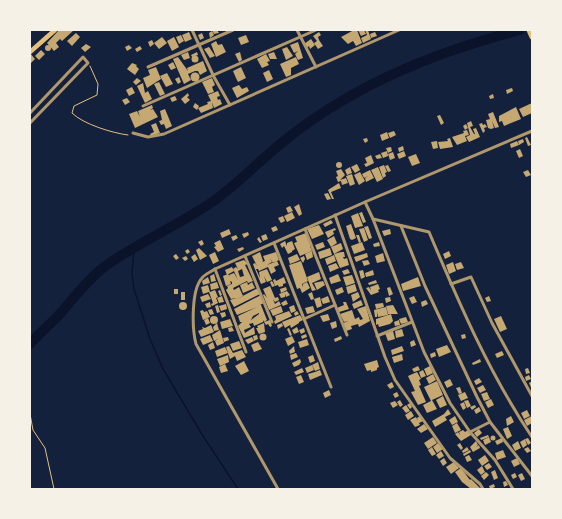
<svg xmlns="http://www.w3.org/2000/svg" width="562" height="519" font-family="Poppins,sans-serif">
<style>
.lines{fill:none;stroke-linecap:round;stroke-linejoin:round}
.stream{stroke:#0b132b;stroke-width:1.5}
.river{stroke:#0b132b;stroke-width:10}
.building{fill:#c6a872;fill-rule:evenodd}
.path{stroke:#e5c07b;stroke-width:1}
.minor{stroke:#b1986c;stroke-width:3}
.secondary{stroke:#e5c07b;stroke-width:4.5}
.trunk{stroke:#e5c07b;stroke-width:5}
</style>
<rect width="100%" height="100%" fill="#14213d"/>
<g class="lines">
<polyline class="stream" points="134,249 132,274 134,289 150,339 163,369 203,436 238,489"/>
<path class="river" d="M30 344C39 334 49 325 58 316 73 299 86 281 104 267 138 242 180 225 215 200 241 181 263 157 289 137 358 83 436 52 520 30"/>
</g>
<g class="building">
<polygon points="59,30 74,30 62,41 60,39 56,43 59,47 54,51 47,43"/>
<polygon points="212,30 217,30 219,33 214,34"/>
<polygon points="354,30 357,30 362,43 356,46 353,41 348,44 341,37"/>
<polygon points="358,30 364,30 366,34 361,36"/>
<polygon points="365,30 368,30 371,39 363,43 361,38 367,35"/>
<polygon points="212,31 214,35 210,38 209,33"/>
<polygon points="189,32 192,39 185,42 182,35"/>
<polygon points="319,32 321,35 318,37 319,40 323,46 318,49 314,43 317,41 313,36"/>
<polygon points="375,32 377,36 371,38 370,34"/>
<polygon points="76,33 80,37 72,46 67,41"/>
<polygon points="202,33 204,38 200,40 198,35"/>
<polygon points="181,35 184,41 179,44 176,37"/>
<polygon points="246,35 249,42 241,45 238,38"/>
<polygon points="162,37 167,43 159,49 154,43"/>
<polygon points="174,37 179,47 172,51 167,41"/>
<polygon points="311,39 315,45 310,49 309,46 307,48 304,44"/>
<polygon points="152,40 154,44 150,47 148,42"/>
<polygon points="216,41 218,45 222,44 226,52 216,57 211,44"/>
<polygon points="298,42 303,58 298,60 295,54 298,51 294,53 290,45"/>
<polygon points="86,44 91,47 85,52 81,48"/>
<polygon points="129,45 132,48 127,51 125,47"/>
<circle cx="48" cy="48" r="3"/>
<polygon points="140,46 142,49 137,52 135,49"/>
<polygon points="209,47 215,56 210,58 204,49"/>
<polygon points="287,47 293,56 286,60 282,49"/>
<polygon points="41,50 45,54 39,60 35,56"/>
<polygon points="188,52 190,58 184,60 181,55"/>
<polygon points="197,52 198,55 192,57 191,55"/>
<polygon points="240,52 242,60 239,62 235,54"/>
<polygon points="274,52 277,59 270,59 268,54"/>
<polygon points="30,53 35,59 30,64"/>
<polygon points="266,54 270,61 267,62 269,65 262,68 257,59"/>
<circle cx="195" cy="59" r="3.5"/>
<polygon points="178,57 188,71 187,68 203,61 207,71 200,75 198,71 195,71 188,74 191,80 184,84 173,59"/>
<polygon points="296,57 299,64 291,68 291,75 286,77 280,64"/>
<polygon points="173,62 176,68 171,70 168,65"/>
<polygon points="132,63 137,65 136,66 139,69 135,75 127,69"/>
<polygon points="156,67 161,79 147,88 143,78 150,75 148,70"/>
<polygon points="241,67 246,78 238,82 236,78 243,75 236,78 233,71"/>
<polygon points="269,70 273,79 267,82 263,73"/>
<circle cx="195" cy="77" r="4.5"/>
<polygon points="167,73 173,84 166,87 160,76"/>
<polygon points="179,77 181,82 178,84 175,79"/>
<polygon points="137,78 141,81 136,85 133,82"/>
<polygon points="212,78 215,85 212,87 214,92 208,94 202,82"/>
<polygon points="159,82 165,94 160,96 154,84"/>
<polygon points="143,83 145,93 148,91 152,99 145,103 137,86"/>
<polygon points="239,85 242,89 247,87 249,91 237,98 232,88"/>
<polygon points="132,87 135,93 129,96 126,90"/>
<polygon points="512,88 513,91 507,94 506,90"/>
<polygon points="218,91 220,96 217,97 218,100 220,99 222,104 214,108 212,102 213,108 201,113 198,108 208,104 207,102 211,101 208,95"/>
<polygon points="188,93 189,96 187,97 190,100 185,104 181,99"/>
<polygon points="493,94 494,98 490,99 489,96"/>
<polygon points="175,96 177,100 172,102 170,98"/>
<polygon points="127,98 130,102 125,105 122,100"/>
<polygon points="195,103 199,106 197,110 193,107"/>
<polygon points="532,103 532,113 523,117 519,109"/>
<polygon points="152,105 153,108 150,110 153,109 158,117 135,128 129,114 137,111 140,117 138,111"/>
<polygon points="516,107 521,119 504,126 502,121 499,122 499,116"/>
<polygon points="165,109 172,126 166,129 164,124 161,125 159,121 162,120 160,111"/>
<polygon points="493,112 499,127 495,128 492,121 494,128 491,129 488,128 486,120 490,119 488,114"/>
<polygon points="440,115 444,123 441,125 437,116"/>
<polygon points="471,121 473,126 470,127 474,134 475,134 473,129 476,128 480,137 469,142 466,137 470,135 467,123"/>
<polygon points="156,123 160,133 151,136 150,134 154,132 151,125"/>
<polygon points="482,123 483,125 485,124 487,127 484,128 485,131 483,133 479,124"/>
<polygon points="466,124 468,128 465,130 463,126"/>
<polygon points="467,130 469,135 465,136 467,141 462,143 460,138 462,143 457,145 452,137 464,133 463,131"/>
<polygon points="394,131 396,135 390,138 388,133"/>
<polygon points="387,132 389,138 382,141 380,135"/>
<polygon points="527,137 531,145 528,146 525,138"/>
<polygon points="367,138 368,141 365,143 363,139"/>
<polygon points="450,138 453,147 440,149 438,142 448,141 447,139"/>
<polygon points="523,139 524,142 519,145 518,141"/>
<polygon points="437,141 438,148 433,149 431,142"/>
<polygon points="517,141 519,145 511,148 510,144"/>
<polygon points="403,146 404,150 399,152 398,148"/>
<polygon points="391,147 392,151 388,153 386,148"/>
<polygon points="520,149 523,156 519,158 516,151"/>
<polygon points="387,151 388,156 383,158 381,153"/>
<polygon points="404,151 406,156 399,159 397,154"/>
<polygon points="393,152 395,158 390,160 388,154"/>
<polygon points="380,154 382,158 377,159 375,156"/>
<polygon points="416,154 420,163 412,166 408,157"/>
<polygon points="371,155 374,163 366,167 364,164 367,163 365,158"/>
<circle cx="339" cy="165" r="3"/>
<polygon points="357,164 360,170 355,173 351,167"/>
<polygon points="384,165 387,172 385,173 386,176 383,178 379,167"/>
<polygon points="388,165 391,171 388,172 385,166"/>
<polygon points="350,167 352,173 347,175 345,170"/>
<polygon points="378,167 383,179 377,182 371,170"/>
<polygon points="341,169 345,175 340,180 346,178 348,183 342,185 341,181 338,182 336,177 338,176 336,171"/>
<polygon points="370,170 374,178 366,182 365,178 368,176 364,178 362,174"/>
<polygon points="528,170 531,175 526,177 523,172"/>
<polygon points="360,172 365,181 359,185 354,175"/>
<polygon points="352,174 355,184 350,186 346,176"/>
<polygon points="339,183 341,188 331,192 334,199 332,199 328,190"/>
<polygon points="328,193 331,199 327,200 324,194"/>
<polygon points="299,204 302,214 299,216 294,207"/>
<polygon points="290,206 293,211 288,213 286,208"/>
<polygon points="292,212 295,218 287,222 284,216"/>
<polygon points="362,212 366,222 363,223 359,213"/>
<polygon points="358,213 363,226 355,228 351,216"/>
<polygon points="283,216 285,221 281,223 278,218"/>
<polygon points="331,220 333,223 325,227 323,224"/>
<polygon points="351,224 356,238 352,240 350,239 346,226"/>
<polygon points="319,225 324,234 312,239 307,229"/>
<polygon points="276,226 278,230 273,232 271,228"/>
<polygon points="368,226 372,238 369,239 364,227"/>
<polygon points="335,228 336,230 333,231 334,234 328,238 325,232"/>
<polygon points="364,228 368,240 364,242 359,229"/>
<polygon points="229,229 231,234 222,238 220,233"/>
<polygon points="390,229 391,234 384,236 382,231"/>
<polygon points="248,232 249,235 244,238 242,234"/>
<polygon points="306,233 311,245 310,246 312,251 300,256 294,243 297,242 295,237"/>
<polygon points="266,234 268,239 263,241 261,236"/>
<polygon points="236,235 238,238 233,241 231,237"/>
<polygon points="356,235 359,235 361,242 359,243"/>
<polygon points="334,236 337,243 331,247 327,240"/>
<polygon points="259,237 262,242 260,243 257,239"/>
<polygon points="202,240 204,244 201,246 198,242"/>
<polygon points="220,240 224,249 218,252 214,247 216,246 214,243"/>
<polygon points="285,241 287,246 287,243 292,241 295,249 292,251 292,252 288,254 284,246 282,248 280,244"/>
<polygon points="323,242 325,247 317,250 315,245"/>
<polygon points="362,242 365,250 354,254 351,246"/>
<polygon points="379,242 380,246 374,247 373,244"/>
<polygon points="341,243 343,249 334,254 331,247"/>
<polygon points="243,247 244,249 239,252 237,249"/>
<polygon points="199,248 207,256 200,260 196,250"/>
<polygon points="330,248 332,255 320,259 318,252"/>
<polygon points="188,249 190,252 187,254 185,251"/>
<polygon points="312,251 313,257 307,260 305,254"/>
<polygon points="449,251 451,256 445,259 443,254"/>
<polygon points="215,252 219,261 213,264 209,255"/>
<polygon points="260,252 263,261 262,262 265,261 263,256 276,252 279,260 273,263 270,258 272,262 267,265 277,261 279,265 274,267 276,271 271,274 268,267 259,271 258,269 256,269 260,278 259,272 267,269 272,280 267,282 264,276 266,282 261,284 254,267 253,264 255,263 257,266 252,256"/>
<polygon points="341,252 344,252 345,257 343,257 344,259 347,258 349,265 340,268 334,254"/>
<polygon points="367,253 368,257 356,262 354,257"/>
<polygon points="383,253 385,261 377,263 375,256"/>
<polygon points="176,254 179,258 176,260 173,256"/>
<polygon points="195,254 198,259 194,262 191,257"/>
<polygon points="297,254 300,260 290,264 288,258"/>
<polygon points="334,255 336,261 327,265 325,259"/>
<polygon points="186,256 188,259 185,261 182,258"/>
<polygon points="304,256 305,259 303,263 300,258"/>
<path d="M244 260 248 264 245 265 253 281 248 283 247 281 233 288 234 290 239 287 243 296 235 300 258 288 260 294 234 307 230 300 236 298 231 299 226 290 228 288 227 286 232 284V282L230 281 231 284 226 286 223 276 228 274 230 277 229 275 234 273 238 280 233 269 236 267 238 269 235 263ZM242 269 244 276 240 277 238 271Z"/>
<polygon points="368,260 370,264 364,266 362,261"/>
<polygon points="301,261 308,281 302,284 303,287 303,284 307,282 310,288 302,293 300,288 297,289 289,265"/>
<polygon points="453,262 456,271 449,274 446,265"/>
<polygon points="461,262 464,268 457,270 455,264"/>
<polygon points="336,263 339,268 330,272 328,266"/>
<polygon points="232,267 234,271 227,275 225,270"/>
<polygon points="348,269 350,273 344,275 342,271"/>
<polygon points="363,270 365,277 361,279 359,271"/>
<polygon points="373,270 374,275 366,277 365,273"/>
<polygon points="319,272 321,279 312,283 316,290 312,291 307,277"/>
<polygon points="214,274 216,281 211,282 210,276"/>
<polygon points="338,274 341,281 331,284 329,278"/>
<polygon points="352,275 355,283 346,286 343,277"/>
<polygon points="208,277 210,283 203,285 202,281"/>
<polygon points="284,277 286,283 283,284 283,286 279,287 278,285 275,286 273,280 275,279 276,281"/>
<polygon points="418,277 421,286 403,291 401,284"/>
<polygon points="376,280 377,283 369,285 368,283"/>
<polygon points="272,281 275,286 272,287 270,282"/>
<polygon points="323,281 325,285 317,290 314,283"/>
<polygon points="217,282 219,288 211,290 210,284"/>
<polygon points="247,282 248,285 252,282 255,288 243,293 240,285"/>
<polygon points="355,284 357,291 348,294 346,287"/>
<polygon points="378,284 380,289 378,290 379,292 371,295 366,288 369,287 371,291 370,287"/>
<polygon points="208,285 210,292 215,290 218,297 216,298 218,303 212,306 211,304 213,303 209,292 203,294 201,287"/>
<polygon points="270,286 275,298 278,297 279,300 275,302 273,299 275,304 279,301 281,305 269,310 263,295 264,294 267,298 263,289"/>
<polygon points="286,287 287,290 281,293 280,289"/>
<polygon points="342,287 344,292 337,295 335,290"/>
<polygon points="390,287 393,294 389,296 387,288"/>
<rect x="174" y="289" width="4" height="5"/>
<polygon points="220,290 222,295 220,296 218,291"/>
<polygon points="287,291 290,295 286,297 285,294 285,297 281,298 279,294"/>
<rect x="181" y="292" width="4" height="8"/>
<polygon points="312,292 314,299 311,300 308,294"/>
<polygon points="358,292 360,297 353,302 351,295"/>
<polygon points="208,294 211,299 202,302 200,297"/>
<path d="M261 295 264 303 260 305H261L267 320 264 322 263 320V322L254 326 253 323 249 324 251 327 244 330 245 333 254 327 255 334 244 338 238 326 242 322H240L238 316 257 307 237 315 234 309ZM259 313V314L251 320 253 316Z"/>
<polygon points="222,296 224,302 219,303 217,298"/>
<polygon points="328,296 330,302 323,304 321,299"/>
<polygon points="414,296 417,302 412,304 409,298"/>
<polygon points="489,296 491,301 487,302 485,298"/>
<polygon points="320,297 322,306 317,308 314,299"/>
<polygon points="390,297 391,301 386,303 385,298"/>
<polygon points="286,300 288,304 283,306 281,303"/>
<polygon points="361,300 363,305 354,309 352,304"/>
<polygon points="426,300 428,304 422,307 421,302"/>
<polygon points="210,302 211,307 207,308 205,304"/>
<polygon points="343,302 346,302 349,309 339,312 337,308 344,305"/>
<circle cx="183" cy="306" r="4"/>
<polygon points="383,303 384,307 376,309 375,304"/>
<polygon points="226,304 227,309 221,311 219,306"/>
<polygon points="218,305 220,312 217,313 215,306"/>
<polygon points="294,305 296,311 291,313 289,307"/>
<polygon points="393,305 398,314 388,314 386,306"/>
<polygon points="281,306 283,312 273,316 270,310"/>
<polygon points="313,306 315,312 307,314 305,308"/>
<polygon points="366,306 370,321 359,327 358,324 351,326 352,329 346,331 343,323 349,321 344,322 340,314 352,310 355,319 359,317 360,320 363,319 357,309"/>
<polygon points="386,307 388,315 378,317 377,312 377,317 375,317 374,310"/>
<polygon points="212,309 214,314 210,315 208,310"/>
<polygon points="203,310 204,312 207,311 210,317 203,320 200,311"/>
<polygon points="289,311 292,316 275,324 274,321 276,320 275,316"/>
<polygon points="297,311 299,314 295,316 294,313"/>
<polygon points="225,312 226,316 222,318 220,313"/>
<polygon points="328,314 330,320 323,322 320,316"/>
<polygon points="391,314 393,321 390,324 379,327 378,324 376,325 376,319"/>
<polygon points="300,315 303,320 299,322 299,323 291,328 290,325 285,328 282,322"/>
<circle cx="214" cy="320" r="4"/>
<polygon points="501,316 507,329 500,332 494,319"/>
<polygon points="406,317 408,322 401,324 399,319"/>
<polygon points="208,318 210,323 206,325 204,320"/>
<polygon points="230,319 233,326 222,329 220,322"/>
<polygon points="270,320 272,326 270,327 268,324 266,325 264,322"/>
<polygon points="399,320 400,325 395,326 394,322"/>
<polygon points="336,321 337,327 332,329 330,323"/>
<polygon points="217,323 219,330 214,331 213,327"/>
<polygon points="264,323 265,332 259,334 256,328 258,328 257,326"/>
<polygon points="282,323 283,326 278,329 277,325"/>
<polygon points="211,325 214,332 201,337 198,331 203,329 202,327 205,328"/>
<polygon points="232,327 234,331 229,332 228,328"/>
<polygon points="297,327 299,332 294,334 292,330"/>
<polygon points="289,328 292,335 290,336 287,329"/>
<polygon points="304,328 305,332 301,334 299,330"/>
<polygon points="402,329 404,336 396,338 395,331"/>
<polygon points="220,330 224,343 217,346 215,341 218,339 214,341 212,335"/>
<polygon points="393,331 395,339 388,341 385,333"/>
<circle cx="263" cy="337" r="3.5"/>
<polygon points="306,334 307,337 302,339 301,336"/>
<polygon points="465,334 466,338 462,339 461,335"/>
<polygon points="210,335 213,341 203,345 200,339"/>
<polygon points="257,335 258,339 254,341 253,336"/>
<polygon points="292,336 295,342 288,346 285,339"/>
<polygon points="341,336 342,339 335,342 334,339"/>
<polygon points="228,337 229,340 224,342 223,338"/>
<polygon points="252,337 254,341 248,344 245,340"/>
<polygon points="307,339 309,345 300,348 298,342"/>
<polygon points="414,340 416,345 411,347 410,342"/>
<polygon points="239,341 242,348 233,351 230,344"/>
<polygon points="213,342 215,348 210,350 208,345"/>
<polygon points="258,342 262,349 254,352 251,345"/>
<polygon points="447,345 451,352 439,357 436,349"/>
<polygon points="229,346 233,353 242,350 246,357 237,361 235,356 230,359 226,347"/>
<polygon points="294,346 295,352 290,354 289,351"/>
<polygon points="402,346 404,351 392,355 391,350"/>
<polygon points="225,347 228,353 217,357 215,351"/>
<polygon points="502,351 504,355 497,358 495,354"/>
<polygon points="435,352 436,356 431,358 430,354"/>
<polygon points="296,353 298,357 291,360 290,355"/>
<polygon points="402,354 403,360 394,363 392,357"/>
<polygon points="228,355 229,362 220,366 217,359"/>
<polygon points="313,355 315,361 310,363 308,357"/>
<polygon points="300,359 301,362 299,365 294,367 292,363"/>
<polygon points="480,359 481,362 473,365 472,363"/>
<polygon points="377,360 379,367 377,368 377,370 371,372 371,370 367,371 364,364"/>
<polygon points="244,361 249,371 241,375 235,366"/>
<polygon points="318,362 320,369 315,371 312,365"/>
<polygon points="225,364 228,371 221,373 219,367"/>
<polygon points="312,365 314,370 307,373 305,368"/>
<polygon points="418,366 420,370 414,372 412,369"/>
<polygon points="430,366 433,373 427,376 424,369"/>
<polygon points="302,368 304,372 296,375 294,372"/>
<polygon points="528,368 530,373 526,374 525,369"/>
<polygon points="320,370 322,375 310,380 308,374 315,372 316,374 315,372"/>
<polygon points="423,370 426,376 421,378 419,372"/>
<polygon points="417,372 421,379 419,380 421,385 419,386 426,402 418,405 411,392 415,391 408,376"/>
<polygon points="433,374 436,380 429,384 426,378"/>
<polygon points="301,375 304,382 299,384 296,377"/>
<polygon points="529,375 531,379 526,381 525,377"/>
<polygon points="479,378 482,382 476,385 474,381"/>
<polygon points="450,379 453,385 447,388 444,382"/>
<polygon points="437,381 443,395 432,400 437,409 427,413 423,405 431,401 424,387"/>
<polygon points="532,381 532,390 529,383"/>
<polygon points="392,382 394,387 390,389 387,385"/>
<polygon points="483,385 486,390 480,393 477,388"/>
<polygon points="460,387 462,393 459,394 456,388"/>
<polygon points="329,390 331,395 325,398 323,393"/>
<polygon points="397,392 399,396 395,398 393,394"/>
<polygon points="465,392 468,398 461,401 458,395"/>
<polygon points="487,392 490,399 484,401 481,394"/>
<polygon points="443,396 447,405 440,408 436,400"/>
<polygon points="491,399 494,405 488,408 485,402"/>
<polygon points="400,400 403,405 400,407 397,402"/>
<polygon points="468,400 471,406 467,408 464,401"/>
<polygon points="395,401 398,405 393,408 390,403"/>
<polygon points="464,402 466,408 463,410 460,404"/>
<polygon points="410,403 412,407 410,409 407,405"/>
<polygon points="406,405 410,411 406,413 402,408"/>
<polygon points="475,405 476,407 472,410 470,407"/>
<polygon points="479,407 481,411 476,414 474,410"/>
<polygon points="448,409 451,414 445,417 447,420 435,427 432,421 444,414"/>
<polygon points="527,410 530,416 524,419 521,413"/>
<polygon points="411,411 414,416 408,420 405,415"/>
<polygon points="420,416 423,421 419,423 420,425 415,427 410,420 416,417 418,421 417,418"/>
<polygon points="455,416 458,422 452,425 449,420"/>
<polygon points="511,416 514,422 507,426 506,419"/>
<polygon points="532,416 532,423 527,426 524,420"/>
<polygon points="457,423 461,430 455,433 452,426"/>
<polygon points="424,424 428,429 421,433 417,429"/>
<polygon points="508,427 512,436 507,439 503,429"/>
<polygon points="479,429 482,433 477,437 474,433"/>
<polygon points="463,430 465,432 468,430 471,435 461,441 455,434 458,432 460,435 459,432"/>
<polygon points="488,435 489,437 481,440 480,438"/>
<circle cx="493" cy="438" r="2.5"/>
<polygon points="433,437 437,443 428,449 424,443"/>
<polygon points="489,437 491,442 485,445 483,440"/>
<polygon points="502,438 503,442 497,445 495,441"/>
<polygon points="528,438 531,443 528,445 525,439"/>
<polygon points="525,439 527,445 523,448 520,442"/>
<polygon points="476,441 478,445 476,447 479,445 480,448 473,452 470,447"/>
<polygon points="518,441 521,448 515,451 512,445"/>
<polygon points="438,443 443,449 437,453 433,447"/>
<polygon points="460,443 463,448 461,450 457,445"/>
<polygon points="432,447 436,454 432,456 428,450"/>
<polygon points="467,447 469,450 463,453 462,451"/>
<polygon points="528,447 531,451 527,453 524,449"/>
<polygon points="470,450 471,452 464,456 463,454"/>
<polygon points="503,450 506,457 497,460 495,453"/>
<polygon points="441,451 444,456 439,459 436,455"/>
<polygon points="469,455 472,460 467,462 465,457"/>
<polygon points="485,455 489,461 482,466 478,460"/>
<polygon points="444,458 447,463 443,466 440,461"/>
<polygon points="517,458 520,464 514,467 511,461"/>
<polygon points="454,462 459,468 451,474 446,467"/>
<polygon points="489,463 492,467 487,470 484,466"/>
<polygon points="482,466 485,472 481,475 477,470"/>
<polygon points="461,468 470,480 467,483 471,479 481,489 471,489 462,482 455,472"/>
<polygon points="495,470 498,478 494,480 491,472"/>
<polygon points="486,472 489,475 484,480 481,476"/>
<polygon points="515,473 517,477 513,479 511,475"/>
<polygon points="522,473 525,479 521,481 518,475"/>
<polygon points="506,481 508,485 504,487 503,482"/>
<polygon points="494,484 495,487 490,489 489,486"/>
</g>
<g class="lines">
<g class="path">
<path d="M90 66 98 84 97 95 74 106 72 113C83 124 112 133 128 135"/>
<polyline points="30,414 33,430 45,448 54,489"/>
</g>
<g class="minor">
<polyline points="192,30 214,77 230,105"/>
<polyline points="297,30 316,67"/>
<polyline points="148,67 233,30"/>
<polyline points="143,106 316,30"/>
<polyline points="30,113 83,57 88,63 30,123"/>
<polyline points="133,133 148,137 164,134 399,30"/>
<polyline points="365,202 373,219 424,352 450,403 470,432 495,460 513,489"/>
<polyline points="335,215 385,357 395,380 450,458 480,484 483,489"/>
<path d="M373 219 429 232C459 303 489 373 532 437"/>
<polyline points="401,226 425,286 477,397 490,422 532,476"/>
<polyline points="305,229 347,335"/>
<polyline points="274,243 331,387"/>
<polyline points="245,256 272,322"/>
<polyline points="215,269 246,352"/>
<polyline points="451,284 471,277 492,323 532,396"/>
<polyline points="304,319 335,305"/>
<polyline points="377,336 412,322"/>
<polyline points="470,432 490,422"/>
<path d="M278 489 196 344C192 329 191 290 202 278 205 274 211 272 215 269L365 202 532 131"/>
</g>
<polyline class="secondary" points="30,52 55,30"/>
<polyline class="trunk" points="529,30 532,37"/>
</g>
<rect width="562" height="519" fill="none" stroke="#f6f1e7" stroke-width="62"/>
</svg>
